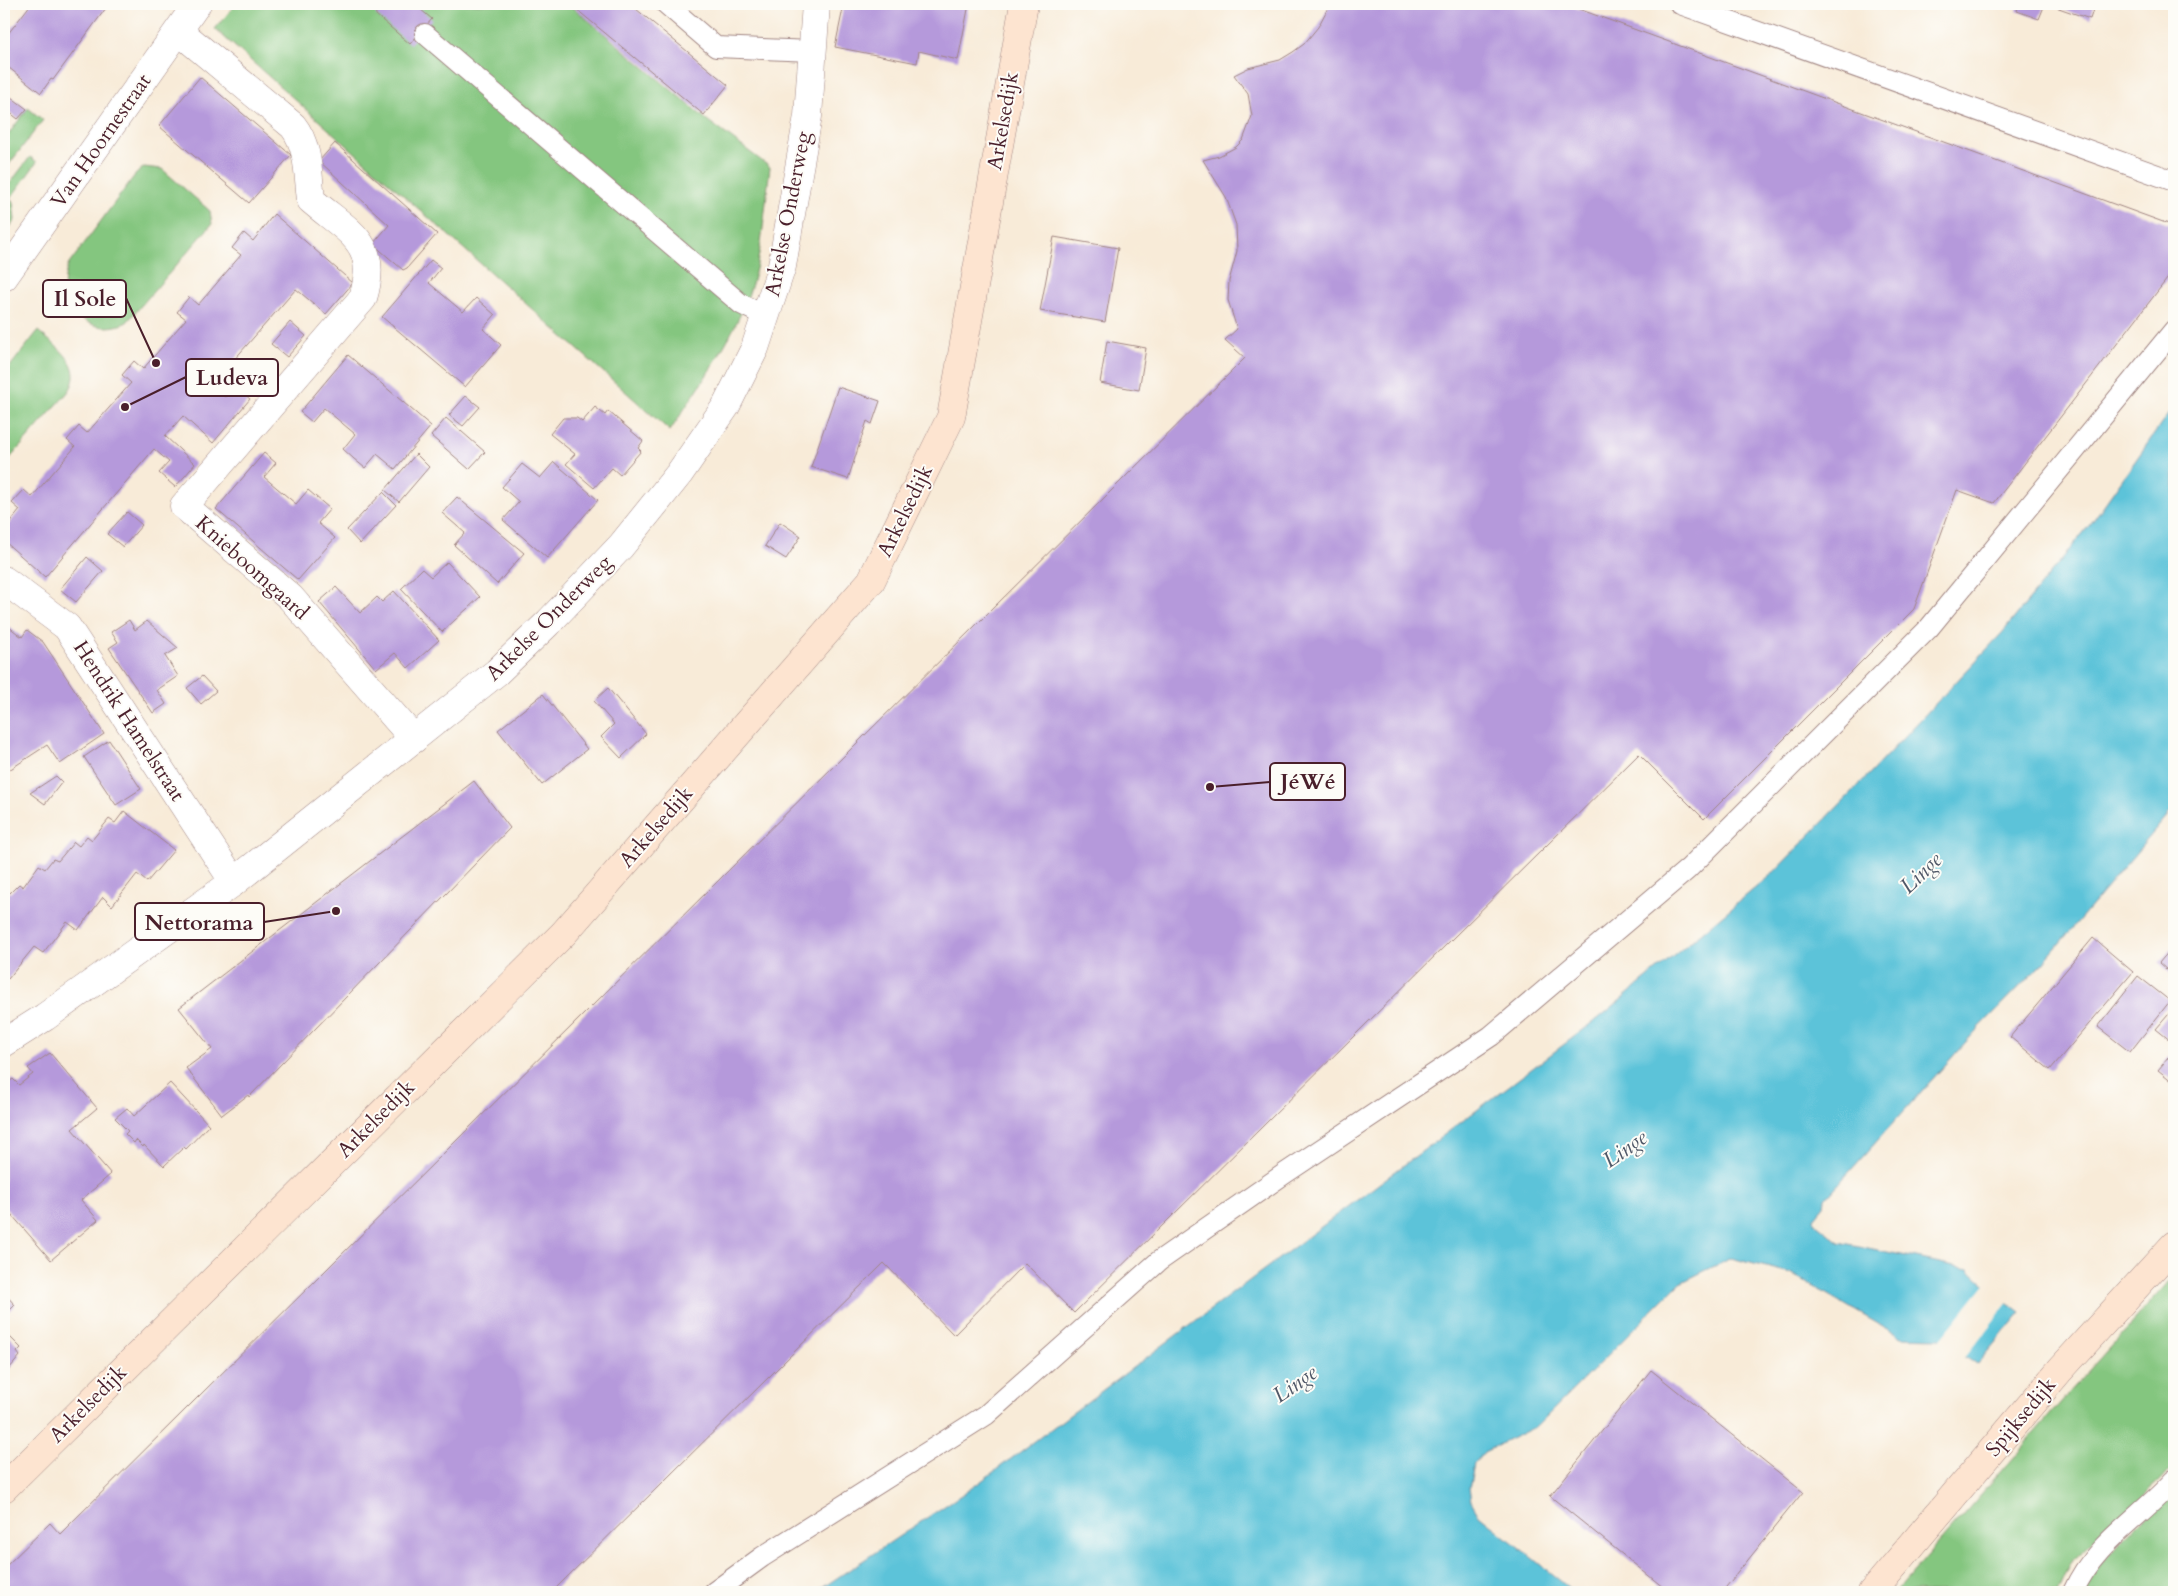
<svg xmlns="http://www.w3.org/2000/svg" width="2178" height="1596" font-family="Cardo,serif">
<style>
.green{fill:#84c67f;stroke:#677255}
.water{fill:#5cc3d9;stroke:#537182}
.pier{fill:#f8ebd8}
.building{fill:#b599db}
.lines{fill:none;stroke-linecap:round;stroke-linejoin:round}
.lane-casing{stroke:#a18582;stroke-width:22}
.street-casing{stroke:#a18582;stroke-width:29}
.secondary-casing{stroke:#a18582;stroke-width:29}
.lane{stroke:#fff;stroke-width:20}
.street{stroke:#fff;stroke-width:28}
.secondary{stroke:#fde4d0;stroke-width:28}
.labels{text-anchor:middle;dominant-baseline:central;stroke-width:4;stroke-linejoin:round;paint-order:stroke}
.street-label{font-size:21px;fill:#4a1f2b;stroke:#fdfcf7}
.water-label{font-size:22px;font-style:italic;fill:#505868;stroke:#fdfcf7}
.leader{fill:none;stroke:#4a1f2b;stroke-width:2}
.callout-dot{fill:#4a1f2b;stroke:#fdfcf7;stroke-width:2}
.callout{fill:#fdfcf7;stroke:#4a1f2b;stroke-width:2}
.callout-label{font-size:22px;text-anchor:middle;font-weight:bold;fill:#4a1f2b}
</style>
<rect width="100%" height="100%" fill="#fdfcf7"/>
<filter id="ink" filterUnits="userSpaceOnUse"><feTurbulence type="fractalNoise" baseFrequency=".02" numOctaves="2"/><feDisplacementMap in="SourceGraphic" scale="10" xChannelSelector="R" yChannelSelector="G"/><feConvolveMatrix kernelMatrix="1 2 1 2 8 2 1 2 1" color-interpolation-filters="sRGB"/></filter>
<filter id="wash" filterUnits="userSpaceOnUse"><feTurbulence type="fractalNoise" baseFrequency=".0096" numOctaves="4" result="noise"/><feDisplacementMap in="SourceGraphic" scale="20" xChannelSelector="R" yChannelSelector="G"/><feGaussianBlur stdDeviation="1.12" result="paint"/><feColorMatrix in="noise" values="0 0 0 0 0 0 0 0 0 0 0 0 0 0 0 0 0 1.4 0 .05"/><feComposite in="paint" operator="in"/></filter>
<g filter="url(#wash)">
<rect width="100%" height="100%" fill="#f8ebd8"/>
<g class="green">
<path d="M236 4H569L707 120 770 167C765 206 762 260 748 296 730 344 698 388 670 431L215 29Z"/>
<polygon points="28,108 43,120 4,171 4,140"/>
<polygon points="30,157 37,162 10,199 13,202 15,220 4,235 4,191"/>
<path d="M144 167 162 169 210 211 212 224 127 322C89 341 51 302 69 264L135 175Z"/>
<path d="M38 331C56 347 86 364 69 391L4 465V374Z"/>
<polygon points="2174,1276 2174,1465 2160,1481 2070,1563 2057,1592 1896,1592 2082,1378"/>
<path d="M2174 1493V1592H2085C2104 1550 2140 1523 2174 1493Z"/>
</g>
<path class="water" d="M2174 406V808L2042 964 1973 1034 1825 1199 1824 1206 1814 1218 1815 1223 1839 1242 1969 1269C1976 1280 2008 1302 2021 1312L1977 1364 1940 1338 1901 1337 1790 1273 1731 1258 1680 1283 1537 1426 1484 1452 1474 1464 1469 1488 1471 1501 1479 1515 1574 1592H816L976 1485 1440 1138 1599 1018 1772 874 1857 787 2003 632 2092 522Z"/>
<polygon class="pier" points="1987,1281 2010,1300 1964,1358 1939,1341"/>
<g id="blocks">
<g class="building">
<polygon points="31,4 109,4 53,80 51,79 41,93 4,64 4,39"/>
<polygon points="375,4 414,4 432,19 410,44 376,15"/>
<polygon points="570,4 630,4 728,85 704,115"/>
<polygon points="844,4 969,4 958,60 919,51 917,63 835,47"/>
<polygon points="1330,4 1565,4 2174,226 2174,270 1994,503 1957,490 1914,609 1704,819 1639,754 1074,1313 1025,1263 954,1335 884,1263 552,1592 4,1592 4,1568 50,1523 60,1534 1245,358 1225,340 1237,329 1228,300 1229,281 1237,251 1236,225 1226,197 1203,160 1219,156 1236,147 1243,140 1252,116 1248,94 1234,75 1248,68 1280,60 1293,52 1304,44 1318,27"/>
<polygon points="2019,4 2045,4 2039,19 2017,11"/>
<polygon points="2054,4 2095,4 2090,19 2053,6"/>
<polygon points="200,77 291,155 249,203 159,126"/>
<polygon points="11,97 27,109 18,119 4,108"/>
<polygon points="335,143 437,234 407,268 403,270 373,244 389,225 319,161"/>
<polygon points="274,214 353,283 326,314 296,289 212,385 225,397 234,385 250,399 213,443 183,416 165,436 195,464 185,476 175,487 159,473 169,462 154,449 45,577 4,541 4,530 20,510 12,503 24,490 32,497 75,447 67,440 79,426 87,433 131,383 122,375 134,361 143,369 186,319 177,312 189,297 198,305 241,255 232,248 244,233 253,241"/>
<polygon points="1054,237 1118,248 1105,322 1040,311"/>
<polygon points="431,260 441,268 429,283 463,312 476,298 495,315 483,329 501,345 465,387 382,317"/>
<polygon points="290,322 306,336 287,357 271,344"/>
<polygon points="1107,341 1146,348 1139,390 1100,383"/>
<polygon points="348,355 431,426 395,469 377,454 365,468 354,459 343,449 355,434 324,408 312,422 300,412"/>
<polygon points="838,387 880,401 872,424 867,421 848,479 811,467"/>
<polygon points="466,396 480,407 463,426 449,415"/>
<polygon points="595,407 605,415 608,411 643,441 638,448 641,451 620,475 612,468 594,488 566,464 575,454 550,434 563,418 577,418 582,422"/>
<polygon points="446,418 485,452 469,469 431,436"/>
<polygon points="264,453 276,463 264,477 296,504 308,490 330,509 318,523 335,538 298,580 216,509"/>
<polygon points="416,454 429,467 399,502 385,490"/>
<polygon points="554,462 598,500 547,558 503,520 519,502 502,487 522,464 540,478"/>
<polygon points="383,492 396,505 360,544 347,530"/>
<polygon points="457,497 524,553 497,584 454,545 465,533 442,513"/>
<polygon points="127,512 142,525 123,547 107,534"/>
<polygon points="780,522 801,536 786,559 765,546"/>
<polygon points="87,557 103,571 76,602 60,589"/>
<polygon points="447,562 480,597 442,632 401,589 422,569 431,577"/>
<polygon points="336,587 360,613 377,597 382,602 394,591 439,640 408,668 395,653 376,669 319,602"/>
<polygon points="129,620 135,630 147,621 178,648 165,656 178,676 157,690 166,704 153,713 109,648 118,642 111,632"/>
<polygon points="4,623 22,637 27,630 43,642 104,734 60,764 47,745 6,772 4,770"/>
<polygon points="202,676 216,691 201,704 187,688"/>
<polygon points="608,688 646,734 621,758 601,737 614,724 594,701"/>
<polygon points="543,694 587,749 542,785 498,730"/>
<polygon points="109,740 141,789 116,805 84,757"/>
<polygon points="56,776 62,782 45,804 30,793"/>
<polygon points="474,781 510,828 249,1097 248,1095 222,1115 186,1068 212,1049 179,1008"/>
<polygon points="124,811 174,850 147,882 137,874 112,906 103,897 78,930 67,922 43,953 34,947 8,979 4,976 4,888 10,893 19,884 23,887 39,865 45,869 53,859 58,861 74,842 79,846 87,836 92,840 109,819 115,823"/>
<polygon points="2093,938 2133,972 2050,1070 2010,1037"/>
<polygon points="2174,945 2174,976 2159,963"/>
<polygon points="2138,976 2170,1001 2130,1052 2098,1027"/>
<polygon points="2174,1008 2174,1037 2171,1041 2156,1029"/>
<polygon points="2174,1051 2174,1080 2173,1082 2158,1070"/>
<polygon points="50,1053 97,1108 72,1129 111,1174 81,1200 98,1220 51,1260 4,1206 4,1085 13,1079 19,1085 33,1074 28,1068"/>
<polygon points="170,1083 209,1125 186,1149 184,1147 164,1166 144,1145 143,1147 136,1140 134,1143 125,1134 128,1131 115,1118 127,1108 134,1116"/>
<polygon points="4,1293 15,1305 4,1316"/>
<polygon points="10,1337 21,1348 17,1352 20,1356 4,1375 4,1343"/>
<polygon points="1651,1370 1803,1492 1722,1592 1669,1592 1550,1496"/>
</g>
</g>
</g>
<g filter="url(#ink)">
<use href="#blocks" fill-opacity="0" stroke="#a18582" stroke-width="1"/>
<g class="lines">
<g class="lane-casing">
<g id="lane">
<polyline points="666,4 716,47 812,51"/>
<polyline points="1680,4 2174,181"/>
<polyline points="425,34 741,304 767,317"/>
<polyline points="714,1592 762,1557 986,1415 1159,1261 1284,1174 1491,1036 1688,869 1929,628 2174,330"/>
<path d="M2073 1592C2095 1542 2139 1519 2174 1480"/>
</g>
</g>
<g class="street-casing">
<g id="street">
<path d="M179 31 293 126C309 146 308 175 311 200 349 233 380 242 363 298L184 506 290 597 414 739"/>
<polyline points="4,277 197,4"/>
<polyline points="4,580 67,627 234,882"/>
<polyline points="4,1043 45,1017 234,882 497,672 549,622 621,546 679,474 726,406 755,348 782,266 808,116 816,4"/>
</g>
</g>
<g class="secondary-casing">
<g id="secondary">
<polyline points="4,1488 564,933 871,581 951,417 1024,4"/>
<polyline points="1872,1592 2060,1370 2174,1245"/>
</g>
</g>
<use href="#lane" class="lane"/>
<use href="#street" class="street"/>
<use href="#secondary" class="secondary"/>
</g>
</g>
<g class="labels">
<g class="street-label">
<text transform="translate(1003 121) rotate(-80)">Arkelsedijk</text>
<text transform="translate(101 141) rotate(-55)">Van Hoornestraat</text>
<text transform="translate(788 214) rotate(-79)">Arkelse Onderweg</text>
<text transform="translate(905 511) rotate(-64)">Arkelsedijk</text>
<text transform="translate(252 568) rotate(42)">Knieboomgaard</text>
<text transform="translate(549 618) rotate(-45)">Arkelse Onderweg</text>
<text transform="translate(129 721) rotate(57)">Hendrik Hamelstraat</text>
<text transform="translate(656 827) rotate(-49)">Arkelsedijk</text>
<text transform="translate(376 1119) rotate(-45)">Arkelsedijk</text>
<text transform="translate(88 1404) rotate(-45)">Arkelsedijk</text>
<text transform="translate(2021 1417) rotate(-50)">Spijksedijk</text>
</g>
<g class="water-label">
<text transform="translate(1921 873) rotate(-44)">Linge</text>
<text transform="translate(1625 1149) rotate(-35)">Linge</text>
<text transform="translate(1295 1384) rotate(-35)">Linge</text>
</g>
</g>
<path class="leader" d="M156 363L126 298M125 407L186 377M1210 787L1270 782M336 911L264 922"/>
<g class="callout-dot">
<circle cx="156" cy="363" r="5"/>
<circle cx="125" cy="407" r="5"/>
<circle cx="1210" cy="787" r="5"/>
<circle cx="336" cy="911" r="5"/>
</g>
<g class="callout">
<rect x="43" y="280" width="83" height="37" rx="5"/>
<rect x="186" y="359" width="92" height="37" rx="5"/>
<rect x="1270" y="763" width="75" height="37" rx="5"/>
<rect x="135" y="903" width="129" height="37" rx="5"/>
</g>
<g class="callout-label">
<text x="85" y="306">Il Sole</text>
<text x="232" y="385">Ludeva</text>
<text x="1308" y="789">JéWé</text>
<text x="199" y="930">Nettorama</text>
</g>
<rect width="2178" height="1596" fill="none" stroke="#fdfcf7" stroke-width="20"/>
</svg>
